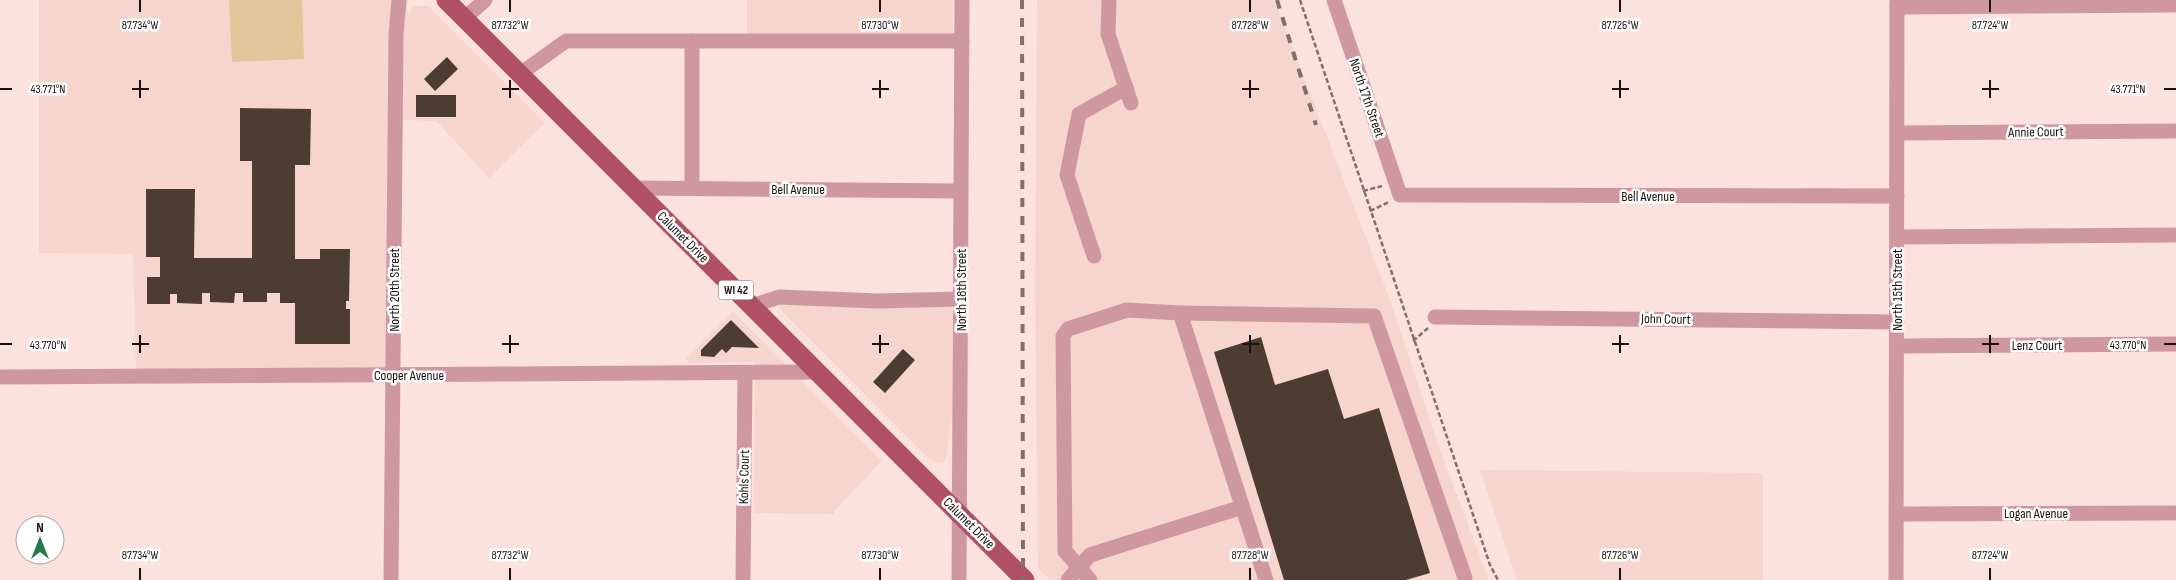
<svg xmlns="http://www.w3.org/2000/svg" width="2176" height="580" font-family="'Sofia Sans Condensed',sans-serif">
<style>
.built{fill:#f6d5ce}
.green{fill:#e0c698}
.building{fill:#4c3c31}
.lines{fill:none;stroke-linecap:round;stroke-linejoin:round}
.path{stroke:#81706d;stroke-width:2.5;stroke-dasharray:5 2.5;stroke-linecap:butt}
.minor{stroke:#cf98a1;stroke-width:15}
.major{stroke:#b05065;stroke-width:19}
.rail{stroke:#80706c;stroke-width:4;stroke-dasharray:9 9;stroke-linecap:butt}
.ticks{fill:none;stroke:#19110f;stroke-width:2}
.labels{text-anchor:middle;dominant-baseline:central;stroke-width:5;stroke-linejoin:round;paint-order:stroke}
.shield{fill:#fff;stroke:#5e5857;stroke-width:1}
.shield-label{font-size:12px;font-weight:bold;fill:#19110f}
.street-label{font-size:14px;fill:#19110f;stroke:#fff}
.ticks-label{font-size:12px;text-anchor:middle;fill:#19110f;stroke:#fff;stroke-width:5;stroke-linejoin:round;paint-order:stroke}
</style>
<rect width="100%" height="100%" fill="#fce2dd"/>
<g class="built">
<polygon points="39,0 408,0 407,14 414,6 428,6 545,123 489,178 436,121 403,120 393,375 136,376 133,254 39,253"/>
<polygon points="747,0 953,0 953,36 747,34"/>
<polygon points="1037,0 1274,0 1389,297 1440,450 1489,580 1050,580 1038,568 1035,291"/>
<polygon points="783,302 952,303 952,410 947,453 945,461 939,463 928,458 778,307"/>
<polygon points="733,311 882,461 834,511 834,514 754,513 755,362 689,363 686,358"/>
<polygon points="1480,470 1763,473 1763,580 1517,580"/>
</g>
<polygon class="green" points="229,0 302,0 304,59 232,62"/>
<g class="building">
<polygon points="447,57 458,69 435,91 424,79"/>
<rect x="416" y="95" width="40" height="22"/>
<polygon points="240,108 311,109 310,165 295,165 295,259 320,259 320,249 350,249 349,301 346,301 346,309 350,309 350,344 295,344 295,303 280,303 280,293 267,293 267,302 243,302 243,293 235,293 234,303 210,302 210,293 202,293 202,304 177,303 177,294 170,294 170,304 147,304 147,277 160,277 160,257 146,257 146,189 195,189 194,258 252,258 252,161 240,161"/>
<polygon points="731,320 759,348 732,347 726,353 722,349 714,357 701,356 701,350"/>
<polygon points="1261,337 1275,385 1328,369 1344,419 1379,408 1430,573 1406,580 1284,580 1214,352"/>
<polygon points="903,349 915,360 885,393 873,382"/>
</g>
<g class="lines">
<g class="path">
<polyline points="1300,0 1490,565 1498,580"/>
<polyline points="1363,191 1382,186"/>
<polyline points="1370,211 1389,202"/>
<polyline points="1413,341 1428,328"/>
</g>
<g class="minor">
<polyline points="1109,0 1108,34 1131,103"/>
<polyline points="1334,0 1400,195 1897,196"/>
<polyline points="1897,7 2176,5"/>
<polyline points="465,18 485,0"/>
<polyline points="692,41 692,188"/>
<polyline points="520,74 566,41 962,41"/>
<polyline points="1897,133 2176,131"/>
<polyline points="635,188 961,191"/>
<polyline points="1897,237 2176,235"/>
<polyline points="1094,256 1067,175 1079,114 1126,88"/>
<polyline points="752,306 779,297 877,301 960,299"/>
<polyline points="1180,313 1374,316 1465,578"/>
<polyline points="1435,317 1897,322"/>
<polyline points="1897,346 2176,344"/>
<polyline points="0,377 819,372"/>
<polyline points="1897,514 2176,513"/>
<polyline points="391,580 396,35 399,0"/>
<polyline points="743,580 745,373"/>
<polyline points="959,580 962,0"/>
<polyline points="1068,580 1090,555 1242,507"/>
<polyline points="1090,580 1065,551 1063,336 1068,329 1127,310 1180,313 1266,580"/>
<polyline points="1896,580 1897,0"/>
</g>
<polyline class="major" points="446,0 1025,580"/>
<g class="rail">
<polyline points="1022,0 1023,580"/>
<polyline points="1277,0 1316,125"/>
</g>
</g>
<path class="ticks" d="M140 0V12M510 0V12M880 0V12M1250 0V12M1620 0V12M1990 0V12M140 80V98M510 80V98M880 80V98M1250 80V98M1620 80V98M1990 80V98M0 89H12M132 89H149M502 89H519M872 89H889M1242 89H1259M1612 89H1629M1982 89H1999M2164 89H2176M140 335V353M510 335V353M880 335V353M1250 335V353M1620 335V353M1990 335V353M0 344H12M132 344H149M502 344H519M872 344H889M1242 344H1259M1612 344H1629M1982 344H1999M2164 344H2176M140 568V580M510 568V580M880 568V580M1250 568V580M1620 568V580M1990 568V580"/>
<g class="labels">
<rect class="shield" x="718.5" y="280.5" width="35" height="19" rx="4"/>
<g class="shield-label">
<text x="736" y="290">WI 42</text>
</g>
<g class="street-label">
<text transform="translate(1367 98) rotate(71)">North 17th Street</text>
<text transform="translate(2036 132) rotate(-1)">Annie Court</text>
<text x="798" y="189">Bell Avenue</text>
<text x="1648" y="196">Bell Avenue</text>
<text transform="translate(683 237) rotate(45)">Calumet Drive</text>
<text transform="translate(394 290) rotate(-90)">North 20th Street</text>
<text transform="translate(961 290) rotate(-90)">North 18th Street</text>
<text transform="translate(1897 290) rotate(-90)">North 15th Street</text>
<text transform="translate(1666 319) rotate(1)">John Court</text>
<text x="2037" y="345">Lenz Court</text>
<text x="409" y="375">Cooper Avenue</text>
<text transform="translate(744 477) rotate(-89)">Kohls Court</text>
<text x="2036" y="513">Logan Avenue</text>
<text transform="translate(969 523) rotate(45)">Calumet Drive</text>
</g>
</g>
<g class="ticks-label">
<text x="140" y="29">87.734°W</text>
<text x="510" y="29">87.732°W</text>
<text x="880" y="29">87.730°W</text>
<text x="1250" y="29">87.728°W</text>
<text x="1620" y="29">87.726°W</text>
<text x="1990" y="29">87.724°W</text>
<text x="48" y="93">43.771°N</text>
<text x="2128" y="93">43.771°N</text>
<text x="48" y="349">43.770°N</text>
<text x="2128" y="349">43.770°N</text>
<text x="140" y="559">87.734°W</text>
<text x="510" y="559">87.732°W</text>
<text x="880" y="559">87.730°W</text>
<text x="1250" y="559">87.728°W</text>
<text x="1620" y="559">87.726°W</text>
<text x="1990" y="559">87.724°W</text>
</g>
<g transform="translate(40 540)"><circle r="24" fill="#ffffff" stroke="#a3a09f"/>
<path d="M0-4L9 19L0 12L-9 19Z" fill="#29794a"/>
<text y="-8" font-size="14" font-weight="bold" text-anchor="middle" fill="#19110f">N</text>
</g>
</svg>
